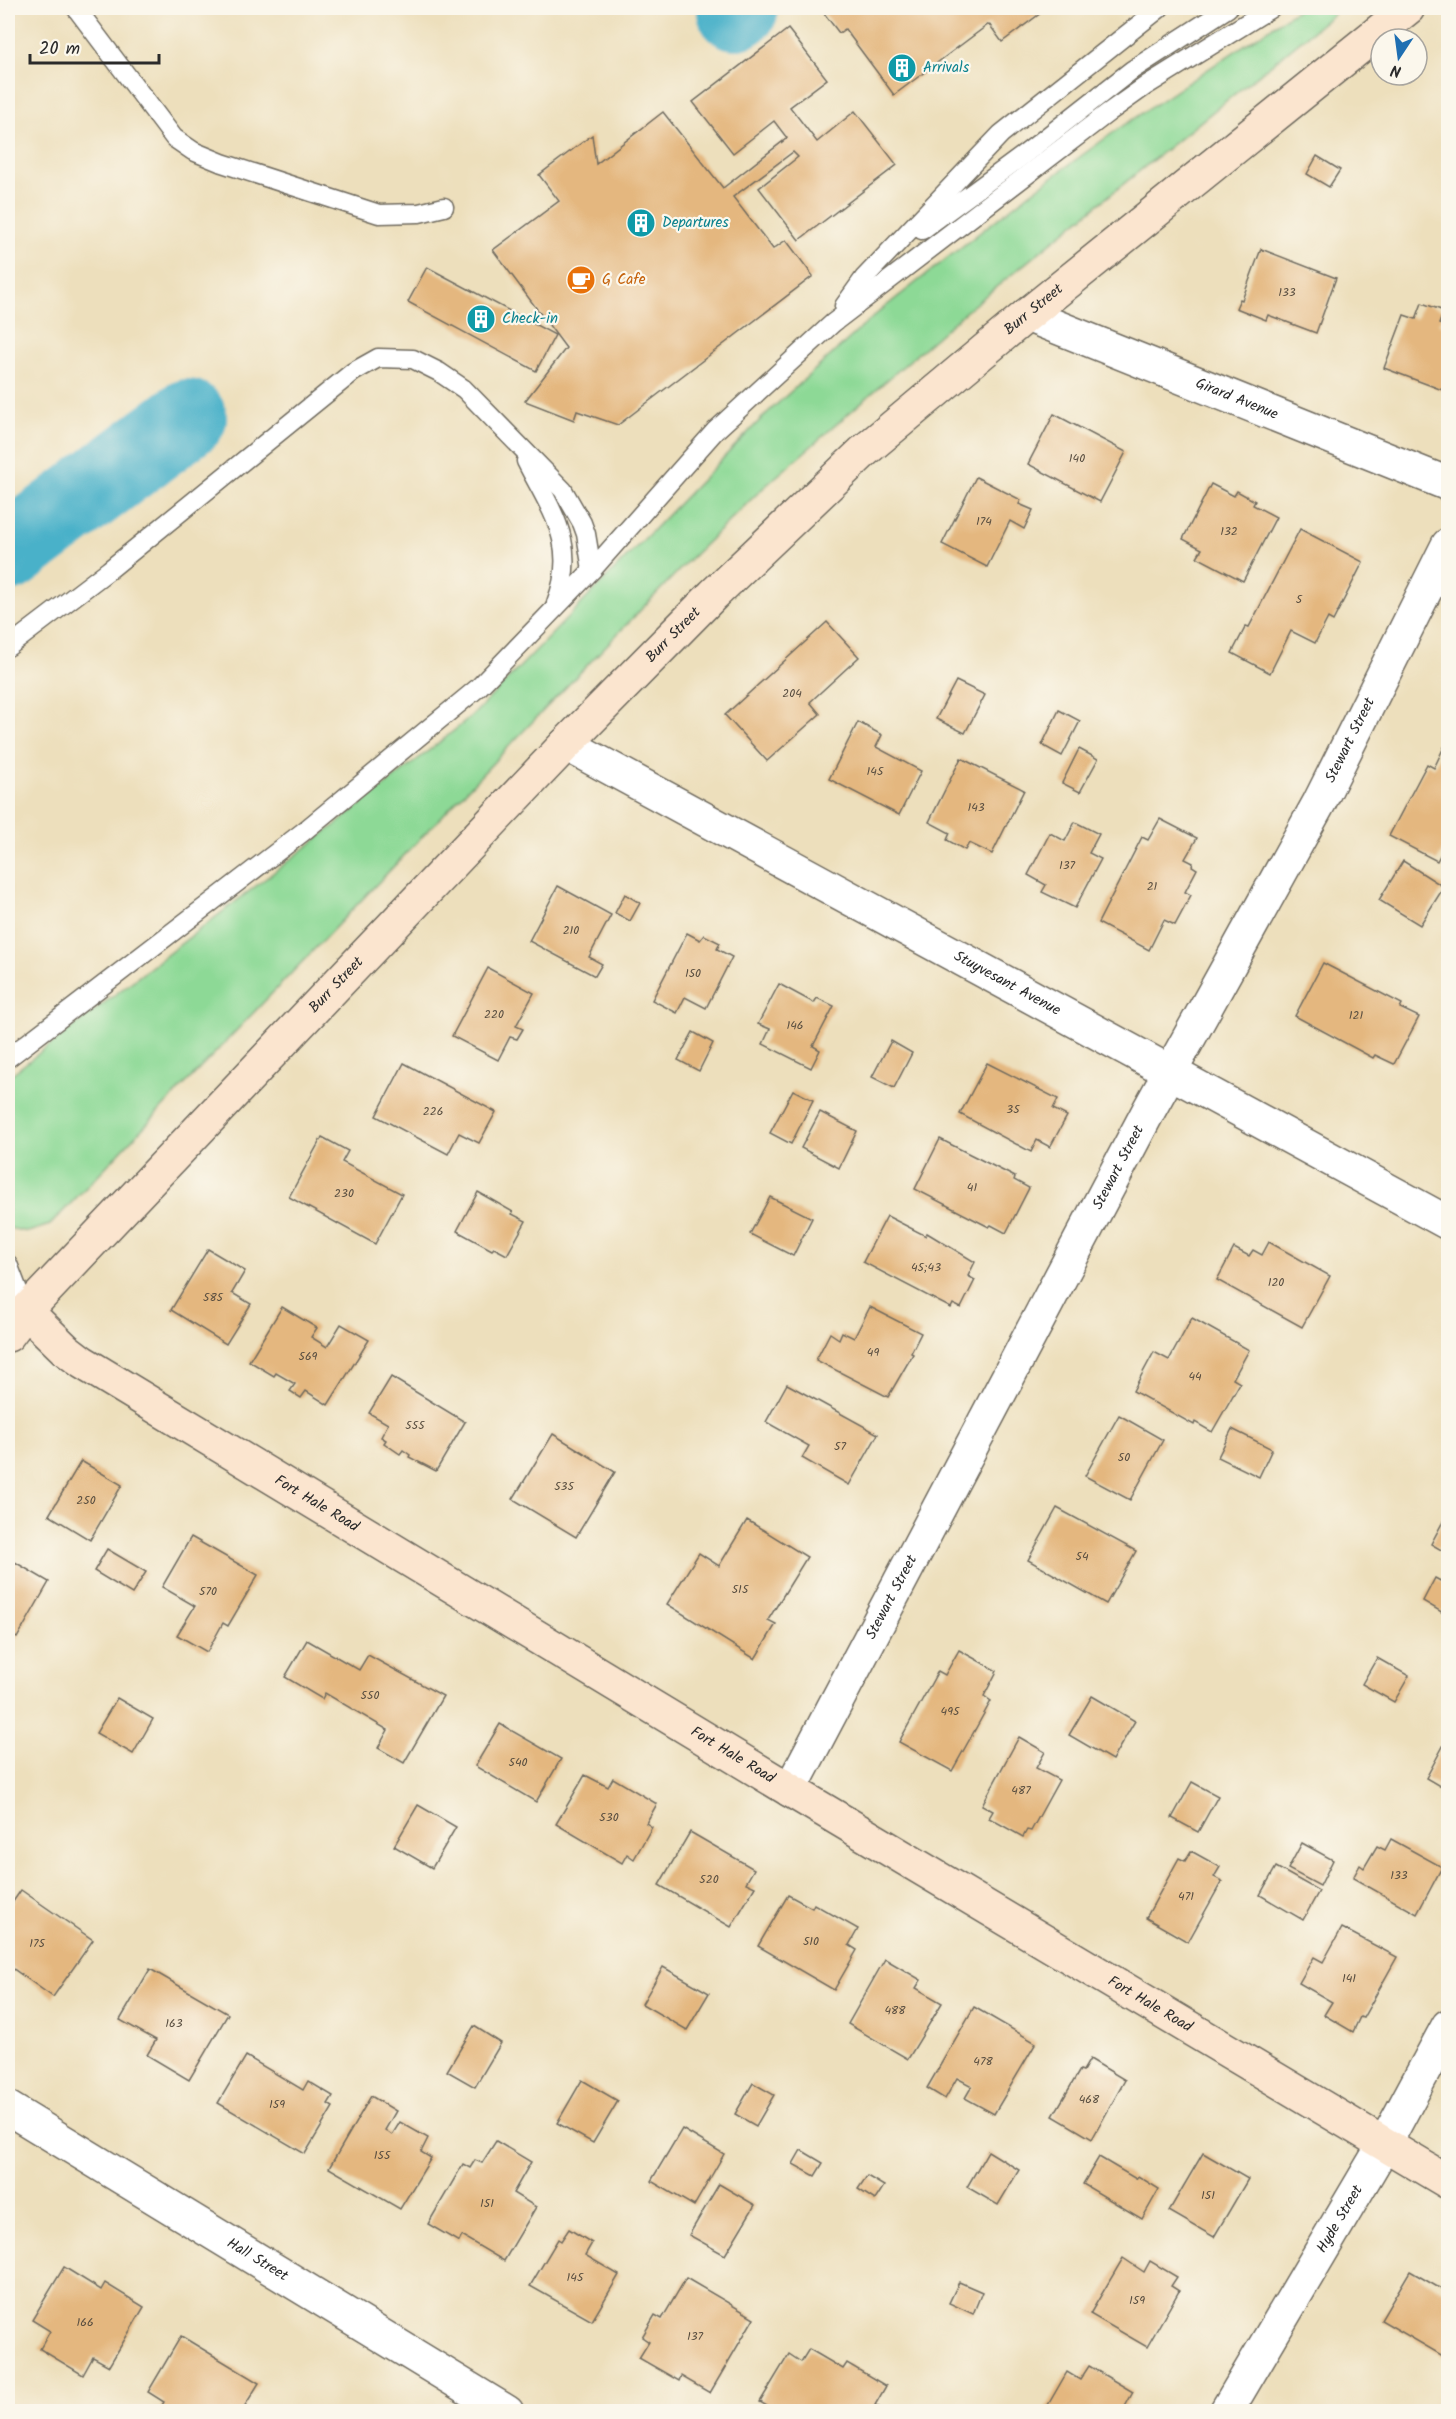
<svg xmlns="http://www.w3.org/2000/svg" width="1456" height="2419" font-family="Kalam,sans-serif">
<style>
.green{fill:#8dd996;stroke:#5c8260;stroke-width:1.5}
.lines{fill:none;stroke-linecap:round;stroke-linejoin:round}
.river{stroke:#4ab1c9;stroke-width:78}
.building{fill:#e4b77f}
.lane-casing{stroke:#6f6a5e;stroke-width:21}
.street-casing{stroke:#6f6a5e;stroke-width:36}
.secondary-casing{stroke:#6f6a5e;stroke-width:36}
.lane{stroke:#fff;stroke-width:18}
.street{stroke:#fff;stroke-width:33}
.secondary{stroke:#fbe5cf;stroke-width:33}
.labels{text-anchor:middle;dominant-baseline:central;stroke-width:4.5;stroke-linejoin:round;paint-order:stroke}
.number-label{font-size:12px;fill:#594e40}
.culture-label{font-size:15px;fill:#0d838f;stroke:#fbf7ec;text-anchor:start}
.food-label{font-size:15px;fill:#c56008;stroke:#fbf7ec;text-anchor:start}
.street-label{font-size:15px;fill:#2b2b2b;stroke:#fbf7ec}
</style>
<rect width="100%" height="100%" fill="#fbf7ec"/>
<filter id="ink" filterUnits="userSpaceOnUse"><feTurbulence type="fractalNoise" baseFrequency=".0167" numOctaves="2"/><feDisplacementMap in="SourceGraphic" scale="12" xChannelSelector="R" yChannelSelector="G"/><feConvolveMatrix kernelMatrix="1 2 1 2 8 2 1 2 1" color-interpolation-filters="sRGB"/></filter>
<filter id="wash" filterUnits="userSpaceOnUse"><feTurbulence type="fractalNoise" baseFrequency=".008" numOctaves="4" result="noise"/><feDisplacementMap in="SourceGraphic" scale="24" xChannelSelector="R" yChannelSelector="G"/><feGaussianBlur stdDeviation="1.35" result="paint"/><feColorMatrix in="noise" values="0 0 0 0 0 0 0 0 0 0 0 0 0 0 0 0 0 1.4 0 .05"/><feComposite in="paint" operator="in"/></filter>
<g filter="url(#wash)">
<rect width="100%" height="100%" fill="#eddfbc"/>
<polygon class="green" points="1300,8 1341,8 964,313 761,490 689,560 511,744 50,1225 28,1232 8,1228 8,1077 339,822 471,717 766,414 881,310 1029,194 1118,129"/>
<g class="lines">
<g class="river">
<polyline points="736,11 740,8"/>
<polyline points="8,553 188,418"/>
</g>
</g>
<g id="blocks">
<g class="building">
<polygon points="820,8 1043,8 1045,10 1002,42 989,24 894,95 845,29 839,33"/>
<polygon points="788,29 827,79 790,107 817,142 855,111 897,165 799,240 759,188 798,157 793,152 733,197 773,249 786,240 813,276 618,425 577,411 574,420 525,401 566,348 493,250 559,201 539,175 592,135 596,164 663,112 723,188 787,138 774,121 733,153 693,102"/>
<polygon points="1317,156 1340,170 1329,187 1307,174"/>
<polygon points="1261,249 1336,278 1316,333 1268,315 1266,320 1236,308 1240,299 1242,300"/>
<polygon points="427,267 555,335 536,371 408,302"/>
<polygon points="1422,303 1444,311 1439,324 1448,327 1448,381 1445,391 1384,368 1404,315 1416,319"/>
<polygon points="1054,414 1126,452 1100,502 1028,464"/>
<polygon points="976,477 1021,500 1019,504 1033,510 1024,529 1010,521 987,567 942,544"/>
<polygon points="1211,484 1234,496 1237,491 1255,501 1253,505 1276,517 1243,581 1197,557 1202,549 1183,539"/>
<polygon points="1300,529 1363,562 1333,621 1328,618 1315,643 1291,631 1270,673 1232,653 1246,626 1249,627"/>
<polygon points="827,622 859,657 810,702 820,714 767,761 725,715"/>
<polygon points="956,681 985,695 965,733 936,719"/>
<polygon points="1059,710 1080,721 1062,756 1042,745"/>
<polygon points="858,722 882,735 876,747 921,771 899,815 829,779"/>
<polygon points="1444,747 1448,749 1448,840 1437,861 1389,836 1427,764 1434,768"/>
<polygon points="1079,749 1098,759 1080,792 1062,783"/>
<polygon points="961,758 1024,790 992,854 969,843 965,850 947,840 950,833 929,822"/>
<polygon points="1160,819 1197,838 1185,859 1193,863 1192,866 1197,869 1185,892 1191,895 1175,925 1164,920 1149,950 1098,923 1142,837 1148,840"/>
<polygon points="1075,822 1099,834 1089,853 1101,859 1075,908 1042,892 1046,885 1028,875 1050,833 1065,841"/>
<polygon points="1403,861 1444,887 1420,925 1379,900"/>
<polygon points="558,886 611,915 589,957 602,964 595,976 529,941"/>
<polygon points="625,894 640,903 630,921 615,913"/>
<polygon points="687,933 700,940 704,935 720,943 717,949 732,957 706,1008 685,997 677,1013 652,1000"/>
<polygon points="1323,963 1402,1004 1400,1008 1419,1017 1394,1064 1375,1055 1373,1058 1295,1016"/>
<polygon points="488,968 534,993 516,1026 523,1029 517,1039 510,1037 498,1060 452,1036"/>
<polygon points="779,984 814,1003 817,998 834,1006 813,1046 820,1050 811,1068 763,1044 770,1029 758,1024"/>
<polygon points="693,1032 713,1043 699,1071 678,1060"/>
<polygon points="891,1041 912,1053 894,1088 872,1077"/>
<polygon points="404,1063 496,1112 479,1143 459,1133 448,1154 376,1116"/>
<polygon points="987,1063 1058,1099 1053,1109 1067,1116 1050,1147 1037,1140 1031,1152 960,1114"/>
<polygon points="793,1090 813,1100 791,1144 770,1133"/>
<polygon points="820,1112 857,1131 839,1168 801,1148"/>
<polygon points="322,1137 348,1151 342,1162 402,1194 375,1244 289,1197"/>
<polygon points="940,1139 1015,1177 1014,1180 1029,1188 1006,1233 991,1225 989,1227 915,1189"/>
<polygon points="478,1192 513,1212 512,1214 526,1221 507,1255 494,1248 492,1250 457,1231"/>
<polygon points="770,1197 812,1218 793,1256 750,1234"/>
<polygon points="887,1216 926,1236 927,1233 975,1262 968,1276 975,1280 961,1308 953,1304 951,1308 863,1262"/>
<polygon points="1269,1242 1330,1276 1302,1327 1217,1280 1234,1248 1249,1256 1253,1250 1262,1255"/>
<polygon points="208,1249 245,1271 232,1293 251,1304 226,1344 171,1310"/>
<polygon points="282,1307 317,1328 311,1337 327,1347 341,1324 369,1340 328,1405 306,1391 301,1398 290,1391 295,1384 276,1373 274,1376 249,1361"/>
<polygon points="870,1307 921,1333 911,1353 913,1354 888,1397 816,1360 830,1333 839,1339 842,1332 854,1338"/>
<polygon points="1192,1318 1249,1350 1233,1379 1240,1383 1212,1432 1195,1422 1194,1425 1133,1391 1154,1352 1169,1360"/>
<polygon points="391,1377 465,1422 436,1471 409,1457 410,1455 403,1450 400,1454 384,1443 386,1440 381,1437 388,1424 369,1413"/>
<polygon points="787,1384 878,1434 849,1485 802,1458 809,1446 766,1422"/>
<polygon points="1119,1415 1163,1440 1130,1500 1085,1476"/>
<polygon points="1232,1429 1272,1449 1259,1477 1218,1457"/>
<polygon points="553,1434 615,1472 576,1537 513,1499"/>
<polygon points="81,1461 122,1485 90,1540 49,1515"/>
<polygon points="1057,1508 1136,1551 1106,1604 1028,1560"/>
<polygon points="1448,1512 1448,1554 1431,1544"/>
<polygon points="747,1520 807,1557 768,1620 776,1624 755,1659 667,1604 699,1553 719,1566"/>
<polygon points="191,1537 258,1575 228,1626 223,1623 207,1652 177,1635 195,1606 162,1587"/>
<polygon points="107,1549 146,1572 132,1594 94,1571"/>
<polygon points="8,1558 49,1582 17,1638 8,1632"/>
<polygon points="1435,1578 1448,1585 1448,1616 1423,1601"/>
<polygon points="307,1640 359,1670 368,1655 443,1696 404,1763 378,1748 388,1730 325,1693 322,1699 285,1677"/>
<polygon points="959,1650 997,1671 984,1696 991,1701 952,1771 899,1742 938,1671 945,1675"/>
<polygon points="1377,1658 1409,1676 1394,1702 1362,1684"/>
<polygon points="1092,1696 1135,1721 1112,1760 1069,1735"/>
<polygon points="117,1698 153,1719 133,1754 96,1733"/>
<polygon points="500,1724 561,1759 536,1802 475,1766"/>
<polygon points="1019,1737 1045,1752 1036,1768 1059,1780 1031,1831 1027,1830 1023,1837 989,1818 993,1811 982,1805"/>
<polygon points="1448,1737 1448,1791 1426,1778"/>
<polygon points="585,1775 608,1787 613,1778 657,1804 646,1823 652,1827 634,1859 627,1854 622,1863 556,1824"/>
<polygon points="1192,1782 1218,1796 1198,1832 1172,1818"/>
<polygon points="418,1805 456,1827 432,1868 394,1846"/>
<polygon points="690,1832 754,1869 746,1883 755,1887 731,1927 659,1885"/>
<polygon points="1391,1839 1442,1867 1417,1914 1353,1878 1360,1865 1364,1868 1377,1846 1385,1850"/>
<polygon points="1302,1843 1333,1860 1320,1886 1288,1869"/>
<polygon points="1191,1851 1220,1867 1214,1877 1222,1881 1188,1942 1146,1918 1179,1858 1185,1861"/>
<polygon points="1276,1867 1319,1891 1303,1920 1260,1895"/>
<polygon points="21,1890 93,1940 53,1997 8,1965 8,1909"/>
<polygon points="788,1895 812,1908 814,1904 858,1929 849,1945 857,1950 834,1990 758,1946"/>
<polygon points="1342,1928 1397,1957 1363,2018 1360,2017 1353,2032 1324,2015 1332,2002 1299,1983 1314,1957 1323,1962"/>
<polygon points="885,1959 921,1980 916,1988 942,2003 908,2059 848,2024"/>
<polygon points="663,1967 709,1993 687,2030 642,2004"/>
<polygon points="150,1969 228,2014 189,2080 147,2055 156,2040 120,2020"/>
<polygon points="974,2007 1036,2043 994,2114 965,2098 972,2086 957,2078 945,2099 927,2088"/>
<polygon points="474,2026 501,2043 475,2087 447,2071"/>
<polygon points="246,2056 303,2090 308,2081 333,2096 328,2104 333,2107 305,2154 218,2103"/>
<polygon points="1090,2059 1125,2080 1092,2139 1053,2116 1080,2070 1083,2071"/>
<polygon points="582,2080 618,2101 593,2143 557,2123"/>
<polygon points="753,2083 774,2095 756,2126 735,2114"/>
<polygon points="371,2096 396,2111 385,2130 392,2135 400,2122 428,2138 421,2152 431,2158 400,2209 329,2168"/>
<polygon points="682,2129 724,2154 694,2206 651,2181"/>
<polygon points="496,2141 531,2162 513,2193 536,2207 504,2261 462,2236 459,2242 428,2224 463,2164 470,2168 475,2160 482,2163"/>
<polygon points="801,2150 823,2163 815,2176 793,2164"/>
<polygon points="988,2151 1019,2170 998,2205 967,2187"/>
<polygon points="1203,2153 1248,2179 1214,2237 1169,2211"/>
<polygon points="1099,2157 1136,2179 1138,2176 1159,2189 1142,2219 1083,2184"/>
<polygon points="867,2176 884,2186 875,2200 858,2189"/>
<polygon points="719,2184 755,2205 725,2255 689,2235"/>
<polygon points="569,2229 592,2243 585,2255 619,2275 592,2321 530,2286 558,2239 561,2241"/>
<polygon points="1123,2258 1144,2272 1150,2261 1177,2277 1171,2286 1179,2291 1147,2347 1090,2314"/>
<polygon points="64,2267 101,2290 105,2283 144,2307 109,2366 93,2357 83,2375 40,2349 50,2331 32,2320"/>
<polygon points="1410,2271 1448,2293 1448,2359 1381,2320"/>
<polygon points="686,2278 754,2318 710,2393 681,2376 679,2381 639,2358 649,2342 642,2337 655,2315 662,2319"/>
<polygon points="959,2282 982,2292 973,2314 949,2303"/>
<polygon points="181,2336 259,2383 241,2412 158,2412 164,2402 148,2392"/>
<polygon points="809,2349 843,2369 847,2363 886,2386 875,2405 887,2412 777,2412 760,2402 789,2354 801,2362"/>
<polygon points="1089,2366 1133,2392 1122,2412 1044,2412 1067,2372 1080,2380"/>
</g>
</g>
</g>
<g filter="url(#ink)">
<use href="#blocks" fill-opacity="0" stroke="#6f6a5e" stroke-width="1.5"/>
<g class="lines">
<g class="lane-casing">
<g id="lane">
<polyline points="76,8 174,138 193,151 222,163 379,214 419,213 444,207"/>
<polyline points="922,230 1021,157 1132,70 1228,8"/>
<polyline points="844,306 864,278 1001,134 1160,8"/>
<path d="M526 461C551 511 579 544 556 603"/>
<polyline points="8,647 109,570 353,372 378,358 413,359 439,372 464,389 563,490 582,523 586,534 592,570"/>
<polyline points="8,1058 303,832 479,687 592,570 715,431 833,323 1109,112 1147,85 1271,8"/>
<polyline points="8,1264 26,1311 21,1311"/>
</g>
</g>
<g class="street-casing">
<g id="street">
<path id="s1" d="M1027 315 1448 484"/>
<path id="s2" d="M566 744 1448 1223"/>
<path id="s3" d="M790 1790 1149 1110 1319 803 1448 545"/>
<path id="s4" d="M8 2108 507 2412"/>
<path id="s5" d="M1226 2412 1384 2145 1448 2026"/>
</g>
</g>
<g class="secondary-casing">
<g id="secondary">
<path id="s6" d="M26 1311 65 1349 82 1362 790 1790 1448 2182"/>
<path id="s7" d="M8 1335 26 1311 566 744 713 595 863 452 1027 315 1408 8"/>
</g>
</g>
<use href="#lane" class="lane"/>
<use href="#street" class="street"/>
<use href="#secondary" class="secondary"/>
</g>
</g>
<defs>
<g id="building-disc" transform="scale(1.5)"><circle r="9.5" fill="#0f9aa8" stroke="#fbf7ec"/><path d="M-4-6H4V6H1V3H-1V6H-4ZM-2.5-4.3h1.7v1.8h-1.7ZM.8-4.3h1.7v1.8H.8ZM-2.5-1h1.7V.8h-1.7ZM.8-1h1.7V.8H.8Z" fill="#fff"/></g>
<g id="cafe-disc" transform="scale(1.5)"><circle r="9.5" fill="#e8710a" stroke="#fbf7ec"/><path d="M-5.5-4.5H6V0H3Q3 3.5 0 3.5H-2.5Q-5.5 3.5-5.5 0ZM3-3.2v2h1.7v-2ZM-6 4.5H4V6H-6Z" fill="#fff"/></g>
</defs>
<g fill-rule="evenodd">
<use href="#building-disc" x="902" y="68"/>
<use href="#building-disc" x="641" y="223"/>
<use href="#cafe-disc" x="581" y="280"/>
<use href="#building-disc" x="481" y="319"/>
</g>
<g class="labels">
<g class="number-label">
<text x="1287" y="292">133</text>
<text x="1077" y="458">140</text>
<text x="984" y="521">174</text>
<text x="1229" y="531">132</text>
<text x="1299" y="599">5</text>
<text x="792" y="693">204</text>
<text x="875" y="771">145</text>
<text x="976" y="807">143</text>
<text x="1067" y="865">137</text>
<text x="1152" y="886">21</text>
<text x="571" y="930">210</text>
<text x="693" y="973">150</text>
<text x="494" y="1014">220</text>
<text x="1356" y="1015">121</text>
<text x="795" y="1025">146</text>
<text x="1013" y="1109">35</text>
<text x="433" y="1111">226</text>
<text x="972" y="1187">41</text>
<text x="344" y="1193">230</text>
<text x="926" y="1267">45;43</text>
<text x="1276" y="1282">120</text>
<text x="213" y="1297">585</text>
<text x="873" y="1352">49</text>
<text x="308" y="1356">569</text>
<text x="1195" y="1376">44</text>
<text x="415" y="1425">555</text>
<text x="840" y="1446">57</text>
<text x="1124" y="1457">50</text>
<text x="564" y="1486">535</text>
<text x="86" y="1500">250</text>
<text x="1082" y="1556">54</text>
<text x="740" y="1589">515</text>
<text x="208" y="1591">570</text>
<text x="370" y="1695">550</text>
<text x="950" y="1711">495</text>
<text x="518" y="1762">540</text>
<text x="1021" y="1790">487</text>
<text x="609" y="1817">530</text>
<text x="1399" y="1875">133</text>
<text x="709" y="1879">520</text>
<text x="1186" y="1896">471</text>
<text x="811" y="1941">510</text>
<text x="37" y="1943">175</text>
<text x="1349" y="1978">141</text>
<text x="895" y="2010">488</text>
<text x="174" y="2023">163</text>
<text x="983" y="2061">478</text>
<text x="1089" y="2099">468</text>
<text x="277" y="2104">159</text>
<text x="382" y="2155">155</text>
<text x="1208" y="2195">151</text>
<text x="487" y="2203">151</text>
<text x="575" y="2277">145</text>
<text x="1137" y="2300">159</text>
<text x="85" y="2322">166</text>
<text x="695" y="2336">137</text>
</g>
<g class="culture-label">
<text x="923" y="68">Arrivals</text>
<text x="662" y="223">Departures</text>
<text x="502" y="319">Check-in</text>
</g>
<g class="food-label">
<text x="602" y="280">G Cafe</text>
</g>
<g class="street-label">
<text stroke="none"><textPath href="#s7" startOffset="1452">Burr Street</textPath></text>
<text stroke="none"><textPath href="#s1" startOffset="226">Girard Avenue</textPath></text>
<text stroke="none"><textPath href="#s7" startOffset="966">Burr Street</textPath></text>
<text stroke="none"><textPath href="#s3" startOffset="1190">Stewart Street</textPath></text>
<text stroke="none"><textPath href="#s2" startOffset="502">Stuyvesant Avenue</textPath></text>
<text stroke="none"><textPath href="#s7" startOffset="480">Burr Street</textPath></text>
<text stroke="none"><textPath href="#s3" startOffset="704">Stewart Street</textPath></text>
<text stroke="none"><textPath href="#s6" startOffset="350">Fort Hale Road</textPath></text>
<text stroke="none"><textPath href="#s3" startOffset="218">Stewart Street</textPath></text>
<text stroke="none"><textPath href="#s6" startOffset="836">Fort Hale Road</textPath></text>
<text stroke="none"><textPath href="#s6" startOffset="1322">Fort Hale Road</textPath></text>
<text stroke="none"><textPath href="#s5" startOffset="224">Hyde Street</textPath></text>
<text stroke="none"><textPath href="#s4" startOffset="292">Hall Street</textPath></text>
</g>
</g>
<rect width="1456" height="2419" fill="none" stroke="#fbf7ec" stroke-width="30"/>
<g transform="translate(1399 57) rotate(193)"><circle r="28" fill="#fbf7ec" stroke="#a8a59f" stroke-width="1.5"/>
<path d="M0-4.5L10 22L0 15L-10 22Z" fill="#1f6fb2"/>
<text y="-9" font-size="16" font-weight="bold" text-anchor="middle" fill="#2b2b2b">N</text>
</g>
<path d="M30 54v9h129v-9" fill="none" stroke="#2b2b2b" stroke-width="3"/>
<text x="39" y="54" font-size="18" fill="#2b2b2b" stroke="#fbf7ec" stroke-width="4.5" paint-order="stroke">20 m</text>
</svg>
